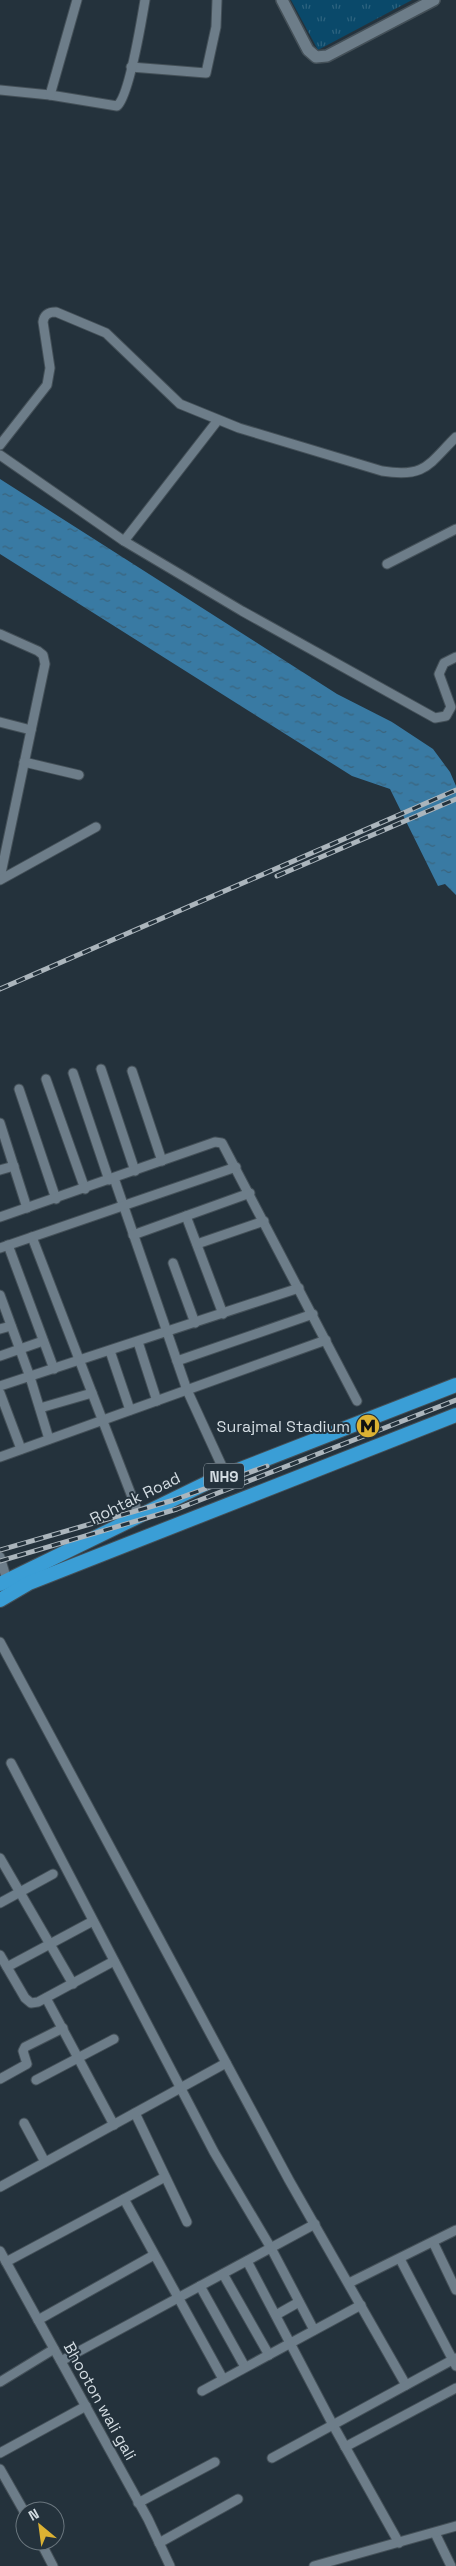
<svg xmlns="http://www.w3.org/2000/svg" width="456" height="2566" font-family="'Space Grotesk',sans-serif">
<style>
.park{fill:url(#park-tufts)}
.water{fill:url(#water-ripples)}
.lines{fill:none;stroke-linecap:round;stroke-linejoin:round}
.minor-casing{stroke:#445058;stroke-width:11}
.tertiary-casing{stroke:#445058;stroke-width:14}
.trunk-casing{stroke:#445058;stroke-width:16}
.minor{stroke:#6d7d89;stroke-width:9}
.tertiary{stroke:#6d7d89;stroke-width:11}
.trunk{stroke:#3a9ed6;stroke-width:14}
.rail-casing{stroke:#abb5bc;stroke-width:5}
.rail{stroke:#24323c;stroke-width:3;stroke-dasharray:9;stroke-linecap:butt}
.labels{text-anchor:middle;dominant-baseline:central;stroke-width:4;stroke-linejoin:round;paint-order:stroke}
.shield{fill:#24323c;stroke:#9ea9b0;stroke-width:1}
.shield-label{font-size:15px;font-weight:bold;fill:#d3dce2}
.poi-label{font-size:16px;fill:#d3dce2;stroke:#24323c;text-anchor:end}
.street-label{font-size:16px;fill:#d3dce2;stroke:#24323c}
</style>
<defs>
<pattern id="park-tufts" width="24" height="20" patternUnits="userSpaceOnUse" patternTransform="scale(1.25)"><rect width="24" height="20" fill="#0a496a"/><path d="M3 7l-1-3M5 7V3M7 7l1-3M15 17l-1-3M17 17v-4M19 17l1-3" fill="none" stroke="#2d637f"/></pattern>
<pattern id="water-ripples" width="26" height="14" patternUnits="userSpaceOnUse" patternTransform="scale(1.25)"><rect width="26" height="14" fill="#397aa3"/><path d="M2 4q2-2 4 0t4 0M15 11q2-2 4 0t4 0" fill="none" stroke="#3b647d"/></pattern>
</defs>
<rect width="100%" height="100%" fill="#24323c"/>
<polygon class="park" points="291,0 412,0 318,50"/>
<polygon class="water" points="0,479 337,694 392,722 433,749 450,772 456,786 456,895 445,884 438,886 390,789 352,776 0,554"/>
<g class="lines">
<g class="minor-casing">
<g id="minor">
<polyline points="131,67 206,73 216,27 217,0"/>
<path d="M0 90 50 95 117 106C129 97 142 18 145 0"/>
<polyline points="50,95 77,0"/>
<path d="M0 445 47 385 50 368 43 322C44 315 48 312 56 312L106 333 180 404 239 428 382 471C425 478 428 465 456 437"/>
<polyline points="0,455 124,541 242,611 435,718 446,716 451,707 439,674 444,663 456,657"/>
<polyline points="124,541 218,420"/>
<polyline points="387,564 456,529"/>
<polyline points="0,634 38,651 43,655 45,664 0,878"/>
<polyline points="0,722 31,730"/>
<polyline points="24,762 79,775"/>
<polyline points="0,880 96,827"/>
<polyline points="101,1069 135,1171"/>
<polyline points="132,1071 162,1161"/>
<polyline points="73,1073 109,1180"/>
<polyline points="46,1079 85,1189"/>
<polyline points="19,1089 56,1199"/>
<polyline points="0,1123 27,1208"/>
<polyline points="0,1170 14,1166"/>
<polyline points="114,1178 187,1390 226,1475"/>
<polyline points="186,1216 223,1314"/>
<polyline points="0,1217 215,1142 222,1143 357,1401"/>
<polyline points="133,1235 250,1193"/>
<polyline points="32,1237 139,1515"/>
<polyline points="197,1244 264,1221"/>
<polyline points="8,1245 54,1369"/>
<polyline points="0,1248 236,1167"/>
<polyline points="173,1263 195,1323"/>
<polyline points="0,1295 30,1377 49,1439"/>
<polyline points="0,1329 11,1326"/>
<polyline points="138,1342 157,1401"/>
<polyline points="110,1351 130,1410"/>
<polyline points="0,1356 43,1341"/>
<polyline points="177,1361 313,1314"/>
<polyline points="0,1386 299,1288"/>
<polyline points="0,1393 21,1449"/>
<polyline points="40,1408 92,1393"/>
<polyline points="0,1457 326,1340"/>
<polyline points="0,1557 7,1580"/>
<polyline points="0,1642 289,2180 406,2385"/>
<polyline points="11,1763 214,2152 271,2248 314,2330"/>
<polyline points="0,1858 73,1984"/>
<polyline points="0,1903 53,1874"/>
<polyline points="0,1955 25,1998 31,2003 38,2002 114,1961"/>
<polyline points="7,1967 93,1921"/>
<polyline points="46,1998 114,2125"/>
<polyline points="0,2079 27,2064 23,2051 25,2047 63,2028"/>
<polyline points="36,2080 114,2039"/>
<polyline points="135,2113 187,2222"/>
<polyline points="24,2123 45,2162"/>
<polyline points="0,2187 226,2063"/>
<polyline points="124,2199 223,2379"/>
<polyline points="433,2242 456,2290"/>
<polyline points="0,2251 148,2519 170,2566"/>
<polyline points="400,2259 456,2366"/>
<polyline points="247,2261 333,2425 399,2543"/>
<polyline points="6,2262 165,2177"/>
<polyline points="223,2274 269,2355"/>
<polyline points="349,2283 456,2230"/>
<polyline points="200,2286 245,2367"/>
<polyline points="276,2315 299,2302"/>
<polyline points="38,2320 154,2255"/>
<polyline points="61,2361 315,2224"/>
<polyline points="0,2382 54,2349"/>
<polyline points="202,2391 361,2305"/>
<polyline points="345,2447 456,2388"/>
<polyline points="0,2453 86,2406"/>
<polyline points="272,2458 456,2358"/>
<polyline points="0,2469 25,2513"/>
<polyline points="138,2503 215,2462"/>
<polyline points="435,2533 451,2566"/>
<polyline points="40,2541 53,2566"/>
<polyline points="159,2543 238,2499"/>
<polyline points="314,2566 456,2526"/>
</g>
</g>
<g class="tertiary-casing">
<polyline id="tertiary" points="282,0 308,50 316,57 327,56 434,0"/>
</g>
<g class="trunk-casing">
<g id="trunk">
<polyline points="0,1584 215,1479 456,1385"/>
<polyline points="0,1600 29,1583 456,1415"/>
</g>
</g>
<use href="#minor" class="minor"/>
<use href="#tertiary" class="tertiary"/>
<use href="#trunk" class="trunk"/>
<g class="rail-casing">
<g id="rail">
<polyline points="277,876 456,799"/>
<polyline points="0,989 456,790"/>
<polyline points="0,1550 174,1500 267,1466"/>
<polyline points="0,1561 177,1509 456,1400"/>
</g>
</g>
<use href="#rail" class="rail"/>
</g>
<defs>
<g id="metro-disc" transform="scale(1.25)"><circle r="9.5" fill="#dcb233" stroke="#24323c"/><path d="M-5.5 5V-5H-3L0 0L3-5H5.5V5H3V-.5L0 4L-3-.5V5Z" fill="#111"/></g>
</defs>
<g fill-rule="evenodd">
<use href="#metro-disc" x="368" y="1426"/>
</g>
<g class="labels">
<rect class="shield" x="204" y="1463.5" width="40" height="25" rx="4"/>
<g class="shield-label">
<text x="224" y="1476">NH9</text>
</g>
<g class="poi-label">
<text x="350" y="1426">Surajmal Stadium</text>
</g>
<g class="street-label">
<text transform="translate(135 1498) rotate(-26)">Rohtak Road</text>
<text transform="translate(100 2401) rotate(61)">Bhooton wali gali</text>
</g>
</g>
<g transform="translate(40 2526) rotate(331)"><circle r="24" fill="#24323c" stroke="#6a767e"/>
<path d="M0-4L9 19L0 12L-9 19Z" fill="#dcb233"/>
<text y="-8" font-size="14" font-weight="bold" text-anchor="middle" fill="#d3dce2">N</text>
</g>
</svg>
